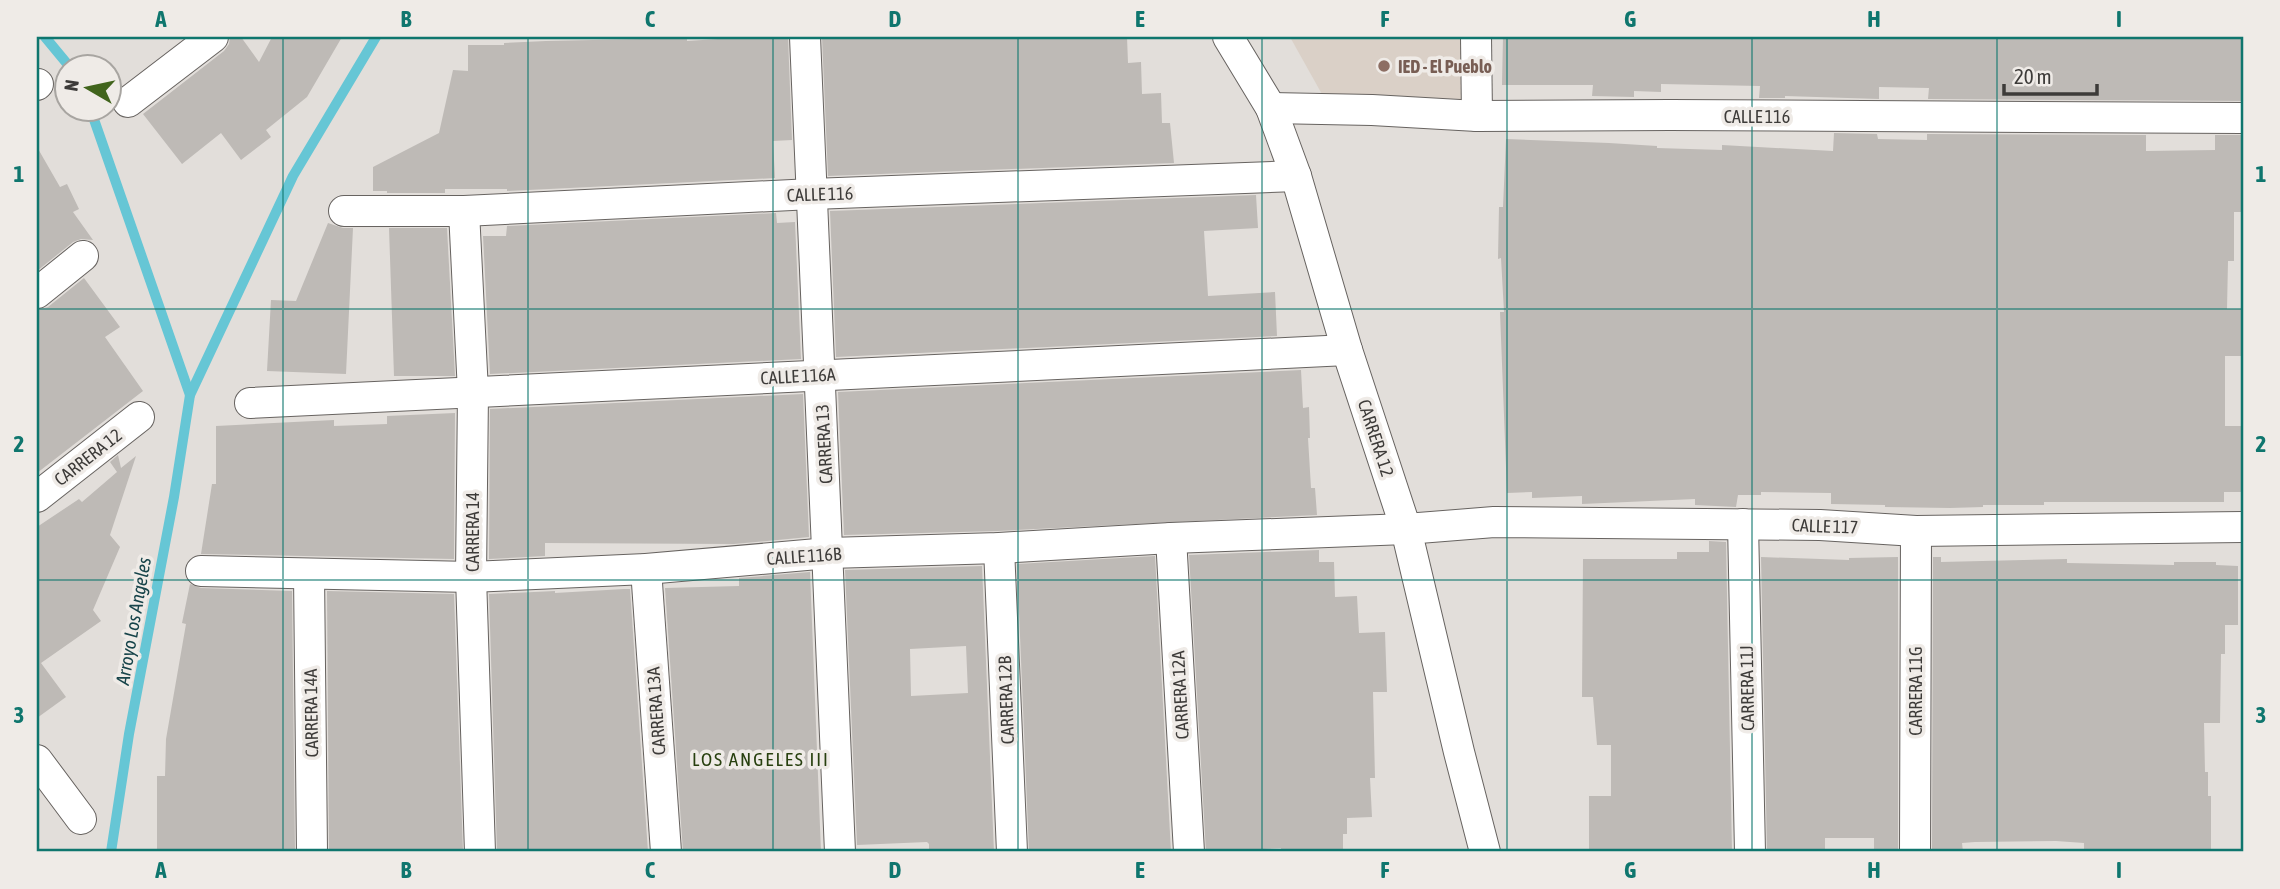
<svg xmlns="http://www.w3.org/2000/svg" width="2280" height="889" font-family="'Asap Condensed',sans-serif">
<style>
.built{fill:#dad0c7}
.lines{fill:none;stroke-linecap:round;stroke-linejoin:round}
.stream{stroke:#66c6d5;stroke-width:10}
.building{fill:#bebab6;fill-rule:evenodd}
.minor-casing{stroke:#676360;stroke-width:32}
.minor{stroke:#fff;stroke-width:30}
.grid{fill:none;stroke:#0f766e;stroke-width:2;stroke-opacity:0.55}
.education-dot{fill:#8d6e63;stroke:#efebe7;stroke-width:2.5}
.labels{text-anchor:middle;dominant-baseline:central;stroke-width:7;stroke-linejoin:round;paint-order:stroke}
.education-label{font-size:18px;font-weight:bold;fill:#785e54;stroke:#efebe7;text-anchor:start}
.street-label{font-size:18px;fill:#3d3b39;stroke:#efebe7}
.water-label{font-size:19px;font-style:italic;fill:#17444a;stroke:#efebe7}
.neighbourhood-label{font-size:19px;letter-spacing:2px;fill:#28400f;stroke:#efebe7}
.neatline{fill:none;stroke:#0f766e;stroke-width:2.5}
.grid-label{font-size:23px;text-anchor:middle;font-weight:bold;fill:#0f766e}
</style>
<rect width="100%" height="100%" fill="#e2deda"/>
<polygon class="built" points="1290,37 1462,37 1461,99 1323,96"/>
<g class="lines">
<g class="stream">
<polyline points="45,37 69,66"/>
<polyline points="90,108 190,395"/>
<polyline points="111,852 129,734 174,497 190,395 293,176 376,37"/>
</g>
</g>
<g class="building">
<polygon points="230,37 241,37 259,62 272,37 342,37 307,97 266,130 271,137 241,160 221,133 182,164 143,114 224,51 229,44"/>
<polygon points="748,37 788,37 792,140 773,141 775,178 507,191 507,189 445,189 445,193 387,193 387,191 373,191 373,167 439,133 453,70 468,71 468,45 504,45 504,43 546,41 687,38 687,41"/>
<polygon points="822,37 1127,37 1128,63 1141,62 1142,94 1161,93 1162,123 1170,123 1174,163 828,176"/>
<polygon points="1503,37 2243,37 2243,101 1928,99 1929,88 1879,87 1879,99 1785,96 1785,98 1759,98 1760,86 1661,84 1661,92 1634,91 1634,97 1592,96 1593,85 1502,85"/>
<polygon points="1834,133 1877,134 1878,139 1927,140 1927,134 2146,135 2146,151 2215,150 2215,135 2243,135 2243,212 2234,212 2234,261 2228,261 2227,309 2243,309 2243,356 2225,356 2225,426 2243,426 2243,492 2224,492 2224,502 2044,502 2044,505 1983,505 1983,507 1950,508 1885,507 1885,505 1831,504 1831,493 1761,492 1761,495 1738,495 1736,507 1695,505 1695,499 1582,504 1582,496 1532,498 1532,492 1507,493 1500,312 1504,312 1501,258 1498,259 1499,207 1503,207 1506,139 1609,143 1657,146 1657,148 1722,150 1722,145 1833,151"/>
<polygon points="37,147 60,187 67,184 79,209 73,212 93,240 81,239 73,242 37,271"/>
<polygon points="1256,195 1258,228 1204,231 1208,296 1275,292 1277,336 836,357 830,211"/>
<polygon points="776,213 777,223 795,222 801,359 490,374 483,236 506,236 507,226"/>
<polygon points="328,223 343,228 353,228 346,374 267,371 271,300 296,301"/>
<polygon points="389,228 447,228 455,376 394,376"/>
<polygon points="84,278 120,327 105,337 143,391 37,473 37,310 48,307"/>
<polygon points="1301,370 1303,408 1309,407 1310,438 1308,438 1311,488 1315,488 1317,515 998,531 844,535 838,392"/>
<polygon points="803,394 809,537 734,544 545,543 545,556 489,559 490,409"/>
<polygon points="455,413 454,559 201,554 212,484 216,484 216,426 334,420 334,426 387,424 387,416"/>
<polygon points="118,455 121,468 136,456 110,535 120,547 93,610 101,621 41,663 66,697 37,718 37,527 79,499 82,502 117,472 110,462"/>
<polygon points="1709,541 1726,542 1732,852 1589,852 1589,796 1611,796 1611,745 1597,745 1593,697 1582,697 1583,559 1677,559 1677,552 1709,552"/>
<polygon points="1319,550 1319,562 1334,562 1335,597 1357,596 1359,633 1385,632 1387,692 1373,692 1375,778 1370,778 1372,817 1347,818 1347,834 1343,834 1343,852 1281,852 1281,848 1206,852 1189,555"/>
<polygon points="1155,556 1171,852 1029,852 1017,564"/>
<polygon points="1761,557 1849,560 1849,558 1898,557 1898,852 1874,852 1874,838 1825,838 1825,852 1767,852"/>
<polygon points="1933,557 1941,557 1941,562 2067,559 2067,563 2174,565 2174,562 2216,562 2216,565 2238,566 2238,625 2225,625 2225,654 2221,654 2220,723 2204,723 2205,772 2208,772 2208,796 2211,796 2211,852 2084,852 2084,843 2056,841 1975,842 1962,843 1963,852 1932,852"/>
<path d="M982 566 994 852H929V844L927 842 857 845 845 570ZM966 646 968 693 911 696 910 649Z"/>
<polygon points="810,572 821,852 683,852 665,588 739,586 739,578"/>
<polygon points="190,584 201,588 292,591 295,852 157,852 157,776 165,776 166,739 186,624 182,623"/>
<polygon points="624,589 630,589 648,852 497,852 489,594 555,591 555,593"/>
<polygon points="327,591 454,594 463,852 329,852"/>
</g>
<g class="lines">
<g class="minor-casing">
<g id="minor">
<polyline points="805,37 840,852"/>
<polyline points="1228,37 1271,108 1296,176 1347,350 1406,529 1459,752 1485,852"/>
<polyline points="1476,37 1477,116"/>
<polyline points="37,85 38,84"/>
<polyline points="128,102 213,37"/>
<polyline points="1271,108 1372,110 1477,116 1670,115 2243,118"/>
<polyline points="344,211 464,211 812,194 1296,176"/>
<polyline points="464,211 473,392 471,577 480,852"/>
<polyline points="37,293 83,256"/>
<polyline points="250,403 1347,350"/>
<polyline points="37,497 139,417"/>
<polyline points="1743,524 1750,852"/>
<polyline points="1171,538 1189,852"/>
<polyline points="999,548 1012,852"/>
<polyline points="646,569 666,852"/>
<polyline points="201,571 471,577 646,569 829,553 999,548 1171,538 1406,529 1494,522 1820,525 1916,531 2243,527"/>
<polyline points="309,574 312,852"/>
<polyline points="37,760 81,819"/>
<polyline points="1915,852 1916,531"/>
</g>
</g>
<use href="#minor" class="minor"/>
</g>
<path class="grid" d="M283 37V852M528 37V852M773 37V852M1018 37V852M1262 37V852M1507 37V852M1752 37V852M1997 37V852M37 309H2243M37 580H2243"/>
<circle class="education-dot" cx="1384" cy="66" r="7"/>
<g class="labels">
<g class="education-label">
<text x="1398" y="66">IED - El Pueblo</text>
</g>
<g class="street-label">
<text x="1757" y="116">CALLE 116</text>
<text transform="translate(820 194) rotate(-2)">CALLE 116</text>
<text transform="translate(798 376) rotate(-3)">CALLE 116A</text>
<text transform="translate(1376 438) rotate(72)">CARRERA 12</text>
<text transform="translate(824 444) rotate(-93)">CARRERA 13</text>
<text transform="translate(88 457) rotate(-38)">CARRERA 12</text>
<text transform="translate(1825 526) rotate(2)">CALLE 117</text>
<text transform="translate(472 532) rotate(-90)">CARRERA 14</text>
<text transform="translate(804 556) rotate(-4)">CALLE 116B</text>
<text transform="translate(1747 688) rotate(-91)">CARRERA 11J</text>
<text transform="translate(1915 691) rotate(-90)">CARRERA 11G</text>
<text transform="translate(1180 695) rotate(-93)">CARRERA 12A</text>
<text transform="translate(1006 700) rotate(-92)">CARRERA 12B</text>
<text transform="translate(656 711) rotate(-94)">CARRERA 13A</text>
<text transform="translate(311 713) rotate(-91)">CARRERA 14A</text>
</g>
<g class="water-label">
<text transform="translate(133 621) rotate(-80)">Arroyo Los Angeles</text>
</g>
<g class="neighbourhood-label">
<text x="761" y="759">LOS ANGELES III</text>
</g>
</g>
<rect width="2280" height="889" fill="none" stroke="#efebe7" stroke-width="77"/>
<g transform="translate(88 88) rotate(279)"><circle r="33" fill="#efebe7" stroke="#a8a5a1" stroke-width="2"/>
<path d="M0-5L12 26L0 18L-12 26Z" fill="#41641c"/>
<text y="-10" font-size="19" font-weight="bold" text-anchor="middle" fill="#3d3b39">N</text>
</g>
<path d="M2004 84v10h93v-10" fill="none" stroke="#3d3b39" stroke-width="3.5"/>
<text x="2014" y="84" font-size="21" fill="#3d3b39" stroke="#efebe7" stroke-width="5" paint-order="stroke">20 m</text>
<rect x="38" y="38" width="2204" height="812" class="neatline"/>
<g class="grid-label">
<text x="161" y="27">A</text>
<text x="406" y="27">B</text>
<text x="650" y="27">C</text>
<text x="895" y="27">D</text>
<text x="1140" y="27">E</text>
<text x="1385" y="27">F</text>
<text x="1630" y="27">G</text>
<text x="1874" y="27">H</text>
<text x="2119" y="27">I</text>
<text x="19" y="182">1</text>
<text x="2261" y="182">1</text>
<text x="19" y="452">2</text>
<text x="2261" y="452">2</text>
<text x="19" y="723">3</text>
<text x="2261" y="723">3</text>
<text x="161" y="878">A</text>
<text x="406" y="878">B</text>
<text x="650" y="878">C</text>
<text x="895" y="878">D</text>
<text x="1140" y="878">E</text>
<text x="1385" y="878">F</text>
<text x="1630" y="878">G</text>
<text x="1874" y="878">H</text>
<text x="2119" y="878">I</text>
</g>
</svg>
